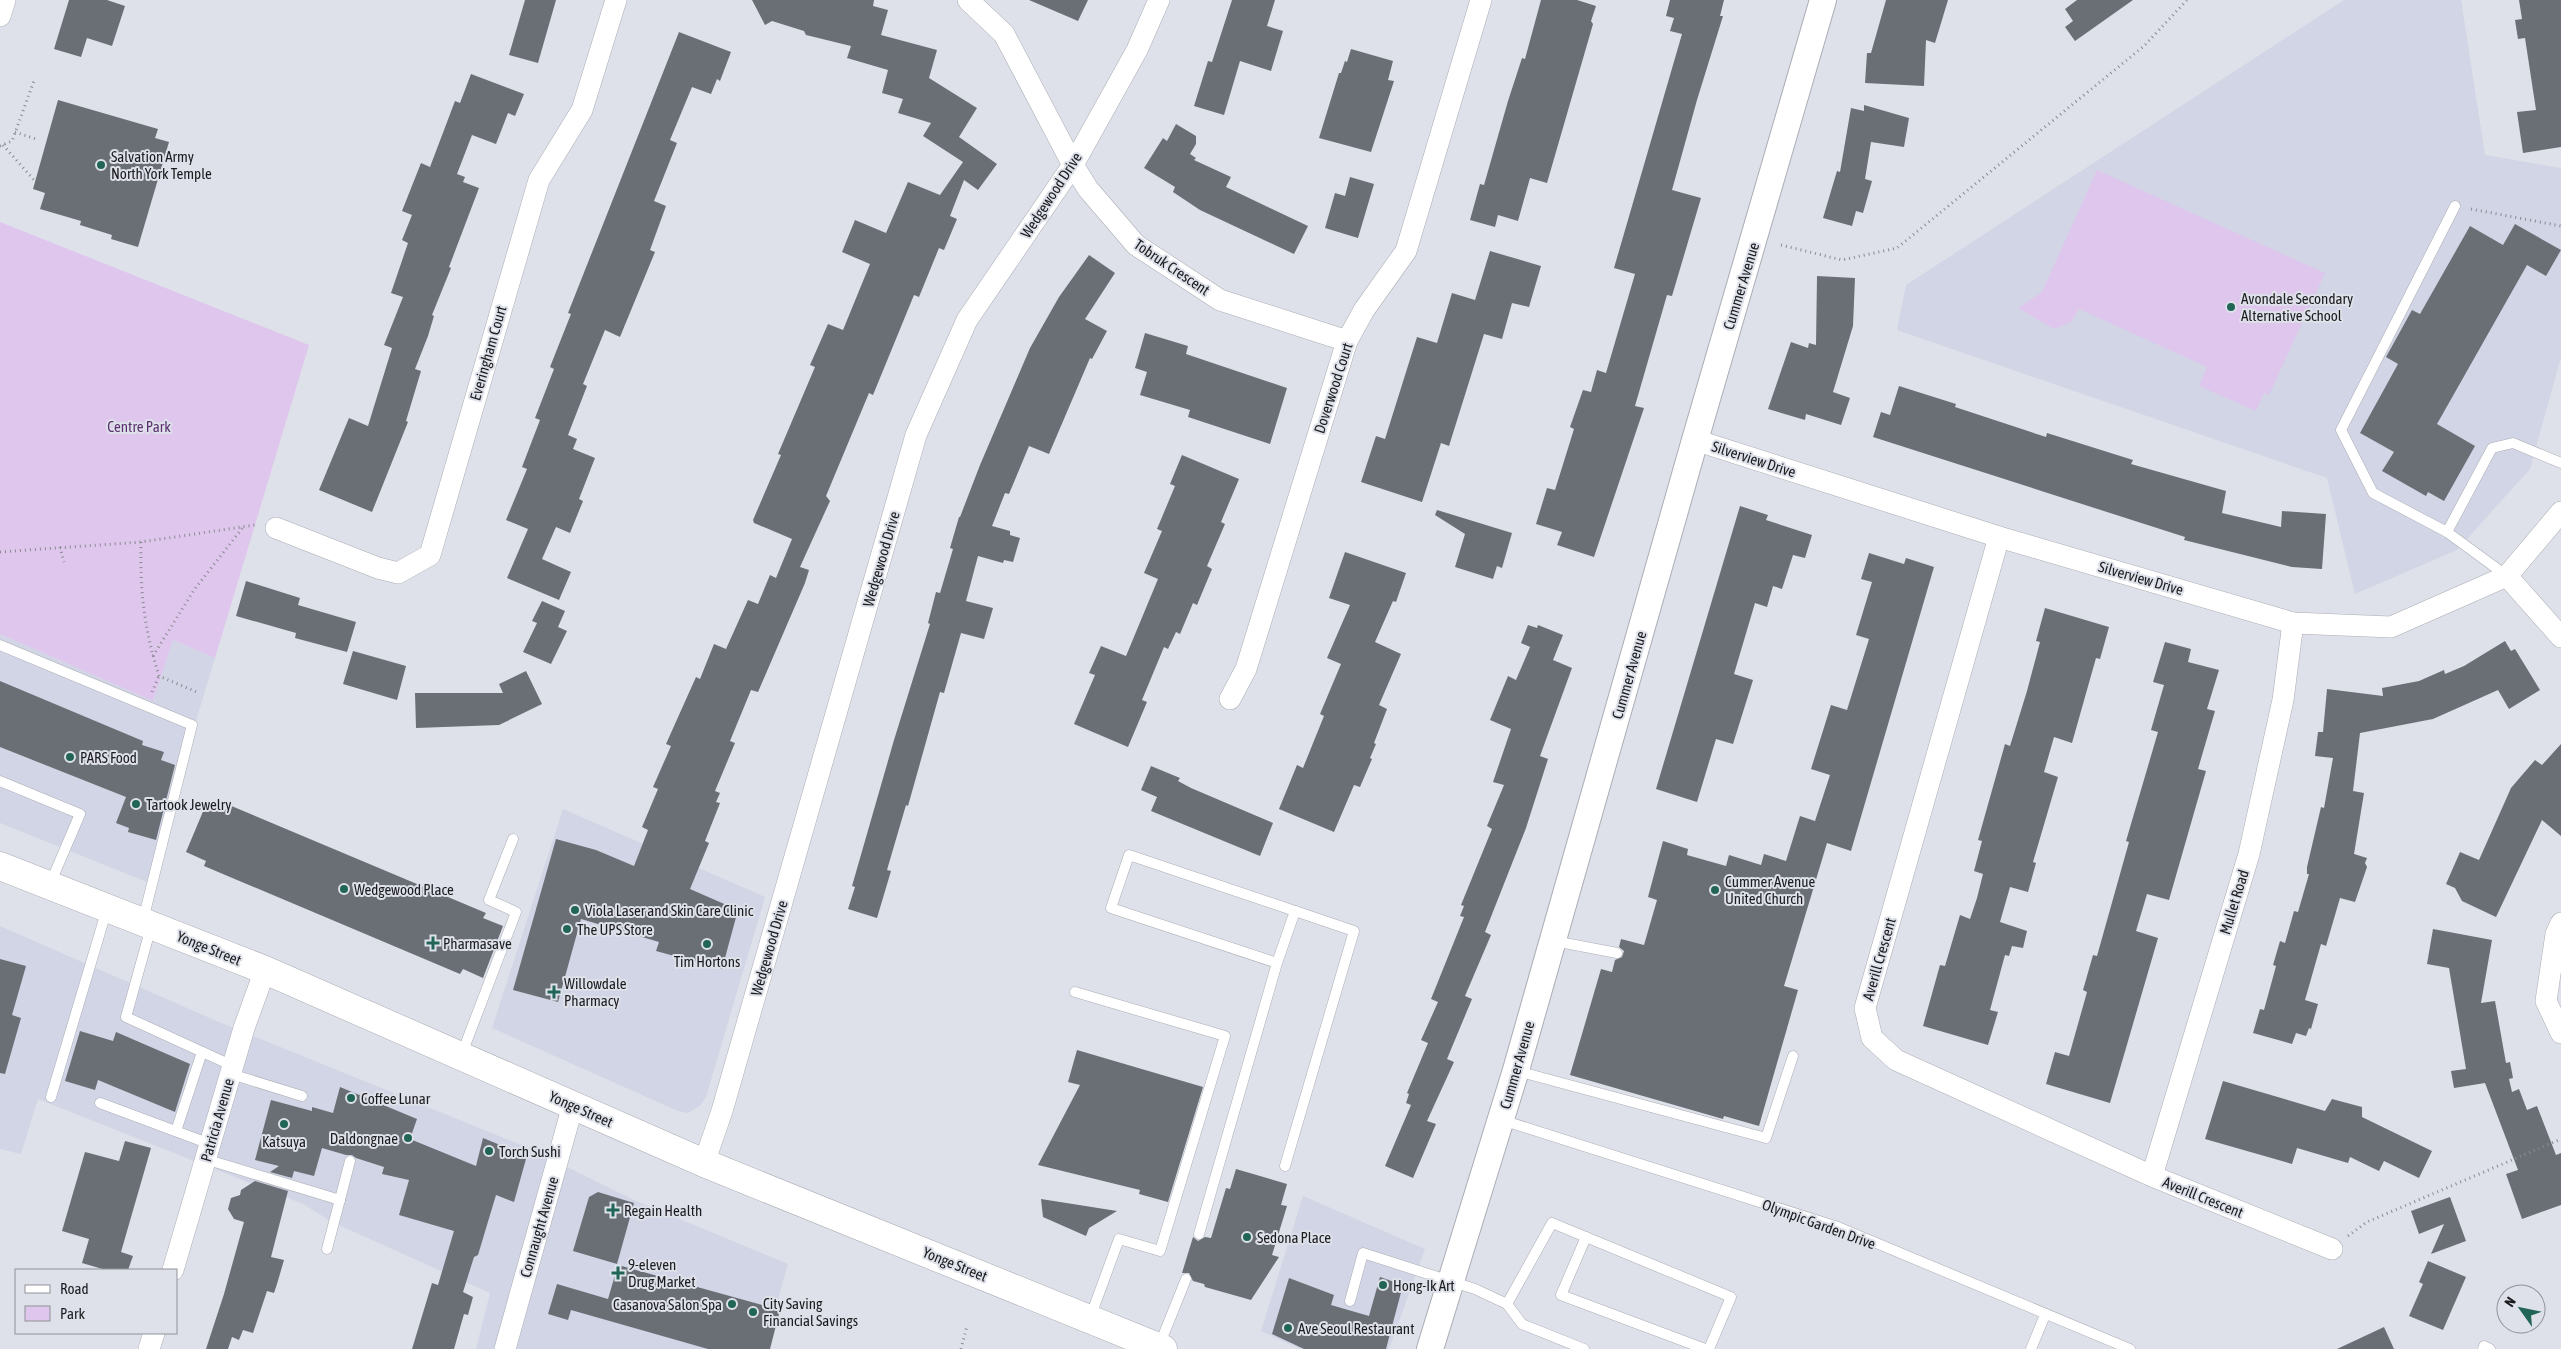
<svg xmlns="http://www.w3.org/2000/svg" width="2561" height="1349" font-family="'Asap Condensed',sans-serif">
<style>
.built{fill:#d1d5e5}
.green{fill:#dfc6ed}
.building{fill:#6a6f76}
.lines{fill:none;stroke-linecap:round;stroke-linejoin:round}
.service-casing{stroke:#abadb5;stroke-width:11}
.minor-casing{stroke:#abadb5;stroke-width:22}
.tertiary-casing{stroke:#abadb5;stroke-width:28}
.primary-casing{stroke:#abadb5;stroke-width:29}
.path{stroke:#898b91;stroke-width:3;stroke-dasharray:1 4;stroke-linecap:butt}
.service{stroke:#fff;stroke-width:10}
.minor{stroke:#fff;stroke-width:21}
.tertiary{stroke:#fff;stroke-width:26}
.primary{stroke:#fff;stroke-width:28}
.poi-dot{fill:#216557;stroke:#dee1e9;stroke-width:2}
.labels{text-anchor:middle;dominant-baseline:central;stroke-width:4;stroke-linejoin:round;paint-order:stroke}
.poi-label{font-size:15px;fill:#1b1c1f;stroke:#dee1e9;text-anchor:start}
.street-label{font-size:15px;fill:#1b1c1f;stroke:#dee1e9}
.park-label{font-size:15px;fill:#5b316f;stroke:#dee1e9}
</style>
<rect width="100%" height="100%" fill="#dee1e9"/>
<g class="built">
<polygon points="2344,0 2461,0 2485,155 2561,168 2561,357 2530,469 2457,550 2355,594 2327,478 1897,330 1906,285"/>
<polygon points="0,634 153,701 173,640 215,658 147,882 0,823"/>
<polygon points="563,809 765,897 706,1097 701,1105 688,1113 678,1111 492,1028"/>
<polygon points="0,926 219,1022 526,1147 636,1201 788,1264 764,1349 476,1349 490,1293 332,1222 303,1204 38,1099 21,1154 0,1149"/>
<polygon points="1303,1196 1425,1249 1389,1349 1300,1349 1261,1331"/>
</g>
<g class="green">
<polygon points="2097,170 2325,273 2269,395 2264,393 2256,411 2199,386 2207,367 2079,309 2071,322 2054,329 2018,308 2042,292"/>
<polygon points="0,222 309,345 215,658 173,640 153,701 0,634"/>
</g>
<g class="building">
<polygon points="69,0 107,0 125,6 112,46 87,38 81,57 54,49"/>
<polygon points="525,0 556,0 538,63 509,55"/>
<polygon points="752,0 874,0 873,6 888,10 881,35 937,50 929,78 977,108 959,137 997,164 978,190 964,180 950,216 957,219 944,250 939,248 919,297 914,295 873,395 869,393 826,496 830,501 800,567 809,570 805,583 758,692 751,690 730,741 735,743 715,791 720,793 716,802 720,803 705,841 709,843 690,889 738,910 722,969 656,951 659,942 581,919 558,1002 513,990 556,839 596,850 634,866 648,830 642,827 658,789 653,787 671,746 666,744 696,677 700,679 714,644 726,649 748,600 758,604 770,575 776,578 792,539 754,523 753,520 781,455 778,454 815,367 810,365 828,324 843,330 870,264 842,252 855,220 886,233 908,182 940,195 963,162 923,136 931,123 898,113 903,99 882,93 888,70 847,58 851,46 806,35 804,31 772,21 765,25"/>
<polygon points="1029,0 1088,0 1078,21"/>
<polygon points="1232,0 1275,0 1267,26 1283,31 1271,71 1240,61 1224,115 1194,106 1208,61 1212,62"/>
<polygon points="1541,0 1577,0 1596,6 1591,21 1593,24 1547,183 1530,178 1518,221 1498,215 1495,227 1470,220 1480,184 1484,185 1508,101 1522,58 1525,59"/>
<polygon points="1670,0 1724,0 1720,16 1723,16 1697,100 1672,190 1701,198 1672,296 1667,295 1635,406 1644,408 1594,557 1557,545 1562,532 1536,524 1547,488 1555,490 1574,429 1570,427 1583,390 1591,392 1597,370 1606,373 1635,274 1614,268 1682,34 1670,31 1674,18 1666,16"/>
<polygon points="1886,0 1948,0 1935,43 1926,40 1924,86 1865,83 1867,53 1871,53"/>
<polygon points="2077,0 2133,0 2075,41 2065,27 2073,21 2065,9"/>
<polygon points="2519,0 2561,0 2561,147 2523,153 2517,112 2536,110 2525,38 2518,39 2515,20 2522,19"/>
<polygon points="679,32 731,52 720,81 717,79 711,94 692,87 670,140 677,143 654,201 666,206 650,250 655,252 620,337 605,330 583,384 587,386 568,435 577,439 573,449 595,458 579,499 583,501 570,533 556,527 542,559 571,572 559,600 507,578 528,529 506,520 527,469 522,467 540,420 535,418 554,369 550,367 571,314 568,313"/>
<polygon points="1351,49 1393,61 1388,80 1394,81 1371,152 1319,138 1339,73 1341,73 1345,61 1347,62"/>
<polygon points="471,74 524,94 515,116 508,113 496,144 472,135 457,174 465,177 463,182 479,188 449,267 451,268 432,315 434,316 428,336 415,369 421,371 406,421 408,422 372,512 319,490 349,418 368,426 392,348 384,345 403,297 391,293 408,243 402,240 412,215 402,211 421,163 430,167 455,101 460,103"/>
<polygon points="58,100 158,129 155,138 169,142 138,247 111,239 112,235 80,225 81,221 40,209 45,193 33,189"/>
<polygon points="1864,105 1909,118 1904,147 1871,142 1865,179 1872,181 1863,213 1856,211 1852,226 1823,218 1837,171 1840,172 1851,108 1864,111"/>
<polygon points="1176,124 1196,136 1196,144 1190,154 1196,158 1194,160 1231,177 1226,187 1308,226 1294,254 1200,210 1173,192 1175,187 1144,168 1163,138 1167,141"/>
<polygon points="1350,177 1374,184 1358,238 1325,228 1335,193 1345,196"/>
<polygon points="2515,224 2561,250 2546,276 2527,265 2437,424 2475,446 2444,501 2428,492 2426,496 2382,471 2394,452 2360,433 2398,364 2386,357 2412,310 2420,314 2470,226 2503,245"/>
<polygon points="1490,251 1541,266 1529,307 1512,303 1502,339 1484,334 1449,446 1441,443 1422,502 1361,482 1376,436 1385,439 1417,337 1437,343 1452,293 1475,300"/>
<polygon points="1089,255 1115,273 1085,319 1107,331 1092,359 1090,358 1049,454 1029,446 1009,494 1005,493 992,526 1010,531 1010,535 1020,538 1013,562 1004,560 1003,563 978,556 966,601 993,608 984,639 961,633 944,693 940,692 908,806 906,805 887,870 891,871 877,918 848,909 855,887 852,886 894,740 930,624 928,623 936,592 940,593 953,549 950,548 959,517 960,517 980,465 1030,348 1059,297"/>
<polygon points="1817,276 1855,278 1853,326 1833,392 1850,398 1841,425 1806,414 1805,420 1768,409 1791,342 1808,348 1809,343 1816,345"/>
<polygon points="1145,333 1188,346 1186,354 1287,388 1270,444 1188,417 1190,410 1140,395 1147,372 1135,368"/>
<polygon points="1899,386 1956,404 1955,407 2046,437 2047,433 2133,460 2131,464 2226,491 2222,513 2281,527 2282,511 2326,514 2322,569 2292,567 2184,540 2185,537 1873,437 1881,412 1890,415"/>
<polygon points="1182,455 1239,479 1221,522 1225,524 1207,566 1212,569 1197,605 1193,603 1180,634 1176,632 1168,649 1164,647 1142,700 1147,702 1128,747 1074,724 1095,675 1089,673 1101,646 1126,656 1158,579 1144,573 1162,531 1157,529 1175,486 1170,484"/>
<polygon points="1740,506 1768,515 1766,520 1812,535 1805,558 1793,555 1782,589 1773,586 1767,607 1755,603 1734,674 1753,680 1733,744 1716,739 1697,802 1656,789"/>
<polygon points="1437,510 1512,533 1502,568 1497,566 1493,579 1455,567 1465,534 1435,515"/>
<polygon points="1345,552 1406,573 1396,602 1393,601 1375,642 1401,654 1379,705 1387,709 1374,743 1376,744 1370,758 1372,759 1360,787 1354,785 1334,832 1279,809 1297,765 1303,768 1324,716 1320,714 1341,664 1327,658 1350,605 1329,598"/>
<polygon points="1869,553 1904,564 1906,558 1934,567 1851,851 1827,843 1784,986 1798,990 1759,1126 1724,1116 1723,1119 1570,1075 1601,969 1612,972 1615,960 1622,957 1624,951 1619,947 1621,939 1644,945 1657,900 1648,897 1663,841 1688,849 1687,855 1726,866 1729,855 1761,865 1764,854 1786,861 1800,816 1815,821 1830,775 1811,769 1831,705 1847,710 1869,639 1856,635 1872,582 1861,579"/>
<polygon points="246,581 300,598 298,605 356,622 347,652 295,638 296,633 236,616"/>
<polygon points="542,601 565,611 558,627 567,631 551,664 523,652 537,623 532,621"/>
<polygon points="2045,608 2109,627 2100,659 2096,658 2072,743 2054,737 2044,772 2058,777 2033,862 2036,863 2028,892 2010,887 2000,922 2027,931 2023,948 2012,946 2009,956 2005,955 1990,1010 1998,1012 1988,1045 1923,1026 1940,965 1945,966 1960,915 1970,919 1977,898 1983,874 1974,871 1982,841 1978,840 2005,744 2010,746 2027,691 2040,642 2036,641"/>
<polygon points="1528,625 1537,628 1538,625 1563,635 1553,660 1572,668 1540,756 1548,759 1526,828 1485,932 1491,935 1465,996 1472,999 1447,1059 1454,1062 1427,1121 1436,1124 1413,1178 1385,1166 1411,1105 1406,1103 1409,1094 1407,1093 1428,1043 1421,1040 1438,1002 1431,999 1464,917 1460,916 1464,906 1461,905 1492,829 1487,826 1504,785 1493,782 1511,729 1490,720 1508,676 1516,680 1530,647 1521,643"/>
<polygon points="2505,641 2511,651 2515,649 2540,690 2509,709 2498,690 2433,719 2360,733 2353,791 2364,793 2354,854 2367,858 2365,863 2367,867 2355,902 2340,898 2326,946 2321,944 2305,1000 2318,1004 2311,1029 2309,1028 2306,1036 2296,1033 2292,1044 2253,1033 2260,1009 2264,1010 2276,966 2273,965 2280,941 2285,943 2294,911 2298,912 2309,874 2307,874 2307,867 2321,807 2324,808 2333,758 2315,756 2318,732 2323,732 2327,689 2383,696 2382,688 2419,681 2444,670 2445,674 2464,666"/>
<polygon points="2165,642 2191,649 2188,662 2219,670 2207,709 2215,711 2198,769 2206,771 2169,900 2147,894 2136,931 2158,938 2110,1103 2046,1084 2055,1052 2069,1056 2087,992 2083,990 2093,955 2097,956 2129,842 2126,841 2158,732 2151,730 2164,685 2153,682"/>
<polygon points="353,651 406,666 397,700 343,684"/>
<polygon points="526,671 542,704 499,725 416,728 415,693 503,693 499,684"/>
<polygon points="0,681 143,741 142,745 164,752 161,760 175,765 156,840 128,832 129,828 116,823 126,797 0,747"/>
<polygon points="2561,744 2561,836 2542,820 2496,917 2462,901 2455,888 2446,884 2460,852 2479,860 2511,788 2535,760 2542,765"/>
<polygon points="1151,766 1180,778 1178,781 1191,788 1273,823 1260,856 1151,811 1157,797 1141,790"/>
<polygon points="207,802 227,810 229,805 486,913 483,918 503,926 483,978 463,969 460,974 204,866 206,861 186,852"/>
<polygon points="2433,929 2492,940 2481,1003 2495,1001 2506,1063 2510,1062 2513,1078 2509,1079 2512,1092 2519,1089 2527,1110 2537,1106 2556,1155 2561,1153 2561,1205 2522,1219 2506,1174 2518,1170 2485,1083 2454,1088 2451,1071 2466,1069 2449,968 2427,964"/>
<polygon points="0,959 26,966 12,1015 21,1018 5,1074 0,1073"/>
<polygon points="80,1031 113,1041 116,1032 190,1064 175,1112 98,1080 95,1090 65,1081"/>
<polygon points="1077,1050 1203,1087 1168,1202 1139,1194 1140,1190 1038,1165 1080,1085 1068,1082"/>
<polygon points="2223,1081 2325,1111 2332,1099 2362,1107 2362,1117 2432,1151 2419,1178 2384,1161 2379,1171 2350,1157 2348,1163 2297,1148 2292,1164 2205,1139"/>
<polygon points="340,1087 417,1119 410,1139 476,1166 483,1138 515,1151 514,1154 526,1159 514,1202 496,1195 478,1255 474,1257 463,1292 473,1297 468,1315 464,1314 454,1349 412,1349 432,1283 438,1285 454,1231 399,1215 409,1180 382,1174 384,1167 356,1158 352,1155 346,1155 322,1148 314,1176 294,1171 292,1178 270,1172 279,1166 255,1160 271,1100 312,1111 312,1107 333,1113"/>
<polygon points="125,1141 151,1148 121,1252 133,1256 128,1270 106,1270 82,1263 89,1239 62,1231 85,1152 119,1161"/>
<polygon points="1236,1169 1287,1184 1281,1205 1287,1206 1272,1255 1279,1257 1251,1300 1205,1287 1204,1284 1193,1281 1189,1273 1182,1273 1193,1237 1198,1241 1205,1237 1211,1238 1226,1188 1230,1189"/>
<polygon points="255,1181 288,1191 271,1257 284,1260 277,1284 274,1293 267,1291 253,1333 243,1330 239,1340 232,1337 228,1349 206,1349 224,1294 244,1222 234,1219 228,1209 231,1198 240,1195 241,1190"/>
<polygon points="598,1192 634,1203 617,1264 573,1251 589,1197"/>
<polygon points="2450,1197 2466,1241 2431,1254 2444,1224 2419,1234 2411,1211"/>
<polygon points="1041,1199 1117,1211 1089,1228 1086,1236 1043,1217"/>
<polygon points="2428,1261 2466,1277 2443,1330 2409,1316 2423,1284 2419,1282"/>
<polygon points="618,1265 780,1310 770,1349 708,1349 571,1310 568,1320 548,1314 557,1284 608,1299"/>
<polygon points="1380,1277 1403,1285 1386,1349 1304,1349 1272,1334 1289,1278 1334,1295 1331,1305 1369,1316"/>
<polygon points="2384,1327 2394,1349 2337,1349"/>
</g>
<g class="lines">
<g class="service-casing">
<g id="service">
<polyline points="2455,206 2341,430 2373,493 2447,532 2507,576"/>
<polyline points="2447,532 2492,448 2513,443 2561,463"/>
<polyline points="0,645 192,725 143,920"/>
<polyline points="0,781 80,814 50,884"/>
<polyline points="151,927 126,1017 233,1066"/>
<polyline points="1554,941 1617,953"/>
<polyline points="1075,992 1225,1036 1160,1251 1119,1239 1090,1318"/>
<polyline points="461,1056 516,912 489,900 513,839"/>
<polyline points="1517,1071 1766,1138 1793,1056"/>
<polyline points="231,1074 302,1096"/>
<polyline points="51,1097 107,909"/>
<polyline points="100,1103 210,1144"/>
<polyline points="1502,1120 1838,1227 2130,1349"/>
<polyline points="176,1131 202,1052"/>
<polyline points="205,1159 340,1200"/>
<polyline points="1285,1166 1354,931 1295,911"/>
<polyline points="1199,1234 1277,963 1111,908 1129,855 1295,911 1277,963"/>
<polyline points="1586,1237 1561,1295 1705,1349"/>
<polyline points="327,1249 350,1161"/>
<polyline points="1350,1301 1363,1253 1475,1289 1507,1304 1522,1324 1584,1349"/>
<polyline points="1507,1304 1552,1223 1731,1297 1709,1349"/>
<polyline points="1159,1346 1186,1279"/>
<polyline points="2031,1349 2045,1315"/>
<polyline points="2483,1349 2484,1346 2490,1349"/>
</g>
</g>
<g class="minor-casing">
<g id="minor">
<polyline points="968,0 1004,34 1073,165 1088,189 1136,245 1220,300 1347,341"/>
<polyline points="0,16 5,0"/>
<polyline points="1695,440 1999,537 2293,623 2391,627 2507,576 2561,512"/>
<polyline points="276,528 378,568 398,573 430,555 539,180 582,110 616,0"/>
<polyline points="1999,537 1865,1008 1872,1038 1896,1060 2152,1176 2332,1249"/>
<polyline points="2507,576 2561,637"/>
<polyline points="1230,699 1246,669 1347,341 1364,310 1406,251 1481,0"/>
<polyline points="2561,923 2556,934 2546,1001 2561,1033"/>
<polyline points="704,1163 722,1111 916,435 967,320 1073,165 1137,50 1159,0"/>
<polyline points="2152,1176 2249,854 2283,700 2293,623"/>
<polyline points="173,1270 244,1028 265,970"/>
<polyline points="149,1349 154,1333"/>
<polyline points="505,1349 573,1105"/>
</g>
</g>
<g class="tertiary-casing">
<polyline id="tertiary" points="1430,1349 1516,1070 1695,440 1823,0"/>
</g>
<g class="primary-casing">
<polyline id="primary" points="0,866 265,970 704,1163 1163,1349"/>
</g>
<g class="path">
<polyline points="15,132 36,139"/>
<polyline points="3,145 35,181"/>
<polyline points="0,146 12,141 35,78"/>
<polyline points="2471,209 2561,226"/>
<polyline points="1781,245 1842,260 1897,248 2144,46 2187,0"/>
<path d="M141 542C140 592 144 628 159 676L199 693"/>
<polyline points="60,547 64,562"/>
<polyline points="0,552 141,542 255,525"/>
<polyline points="153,656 194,590 244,526"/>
<polyline points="152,692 159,676"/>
<polyline points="2348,1236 2367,1222 2561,1139"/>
<polyline points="961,1349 967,1326"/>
</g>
<use href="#service" class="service"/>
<use href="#minor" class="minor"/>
<use href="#tertiary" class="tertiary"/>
<use href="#primary" class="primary"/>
</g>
<g class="poi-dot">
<circle cx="101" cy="165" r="5"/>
<circle cx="2231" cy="307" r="5"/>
<circle cx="70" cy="757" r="5"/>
<circle cx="136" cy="804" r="5"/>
<circle cx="344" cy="889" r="5"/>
<circle cx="1715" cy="890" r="5"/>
<circle cx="575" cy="910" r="5"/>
<circle cx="567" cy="929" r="5"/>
<path d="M430.5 935.5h5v5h5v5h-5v5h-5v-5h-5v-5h5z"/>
<circle cx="707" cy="944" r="5"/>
<path d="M551.5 984.5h5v5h5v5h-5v5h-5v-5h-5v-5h5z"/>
<circle cx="351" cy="1098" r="5"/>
<circle cx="284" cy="1124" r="5"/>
<circle cx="408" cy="1138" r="5"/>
<circle cx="489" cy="1151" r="5"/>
<path d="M610.5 1202.5h5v5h5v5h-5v5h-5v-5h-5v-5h5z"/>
<circle cx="1247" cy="1237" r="5"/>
<path d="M615.5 1265.5h5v5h5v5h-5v5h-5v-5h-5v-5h5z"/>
<circle cx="1383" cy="1285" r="5"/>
<circle cx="732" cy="1304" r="5"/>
<circle cx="753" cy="1312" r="5"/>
<circle cx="1288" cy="1328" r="5"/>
</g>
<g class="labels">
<g class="poi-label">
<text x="111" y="156">Salvation Army<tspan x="111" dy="17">North York Temple</tspan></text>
<text x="2241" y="298">Avondale Secondary<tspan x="2241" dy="17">Alternative School</tspan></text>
<text x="80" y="757">PARS Food</text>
<text x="146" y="804">Tartook Jewelry</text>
<text x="1725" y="881">Cummer Avenue<tspan x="1725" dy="17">United Church</tspan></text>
<text x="354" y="889">Wedgewood Place</text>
<text x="585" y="910">Viola Laser and Skin Care Clinic</text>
<text x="577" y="929">The UPS Store</text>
<text x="443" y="943">Pharmasave</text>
<text x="707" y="961" text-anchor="middle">Tim Hortons</text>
<text x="564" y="983">Willowdale<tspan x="564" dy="17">Pharmacy</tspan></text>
<text x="361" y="1098">Coffee Lunar</text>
<text x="398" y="1138" text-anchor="end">Daldongnae</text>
<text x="284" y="1141" text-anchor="middle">Katsuya</text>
<text x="499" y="1151">Torch Sushi</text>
<text x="624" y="1210">Regain Health</text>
<text x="1257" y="1237">Sedona Place</text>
<text x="628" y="1264">9-eleven<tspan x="628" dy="17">Drug Market</tspan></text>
<text x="1393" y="1285">Hong-Ik Art</text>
<text x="763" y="1303">City Saving<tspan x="763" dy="17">Financial Savings</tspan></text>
<text x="722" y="1304" text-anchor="end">Casanova Salon Spa</text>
<text x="1298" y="1328">Ave Seoul Restaurant</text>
</g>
<g class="street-label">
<text transform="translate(1051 195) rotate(-57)">Wedgewood Drive</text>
<text transform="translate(1172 267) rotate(34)">Tobruk Crescent</text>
<text transform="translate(1741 286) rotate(-73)">Cummer Avenue</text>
<text transform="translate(488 353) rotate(-74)">Everingham Court</text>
<text transform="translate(1333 388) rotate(-72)">Doverwood Court</text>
<text transform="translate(1754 459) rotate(18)">Silverview Drive</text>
<text transform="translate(881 559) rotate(-74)">Wedgewood Drive</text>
<text transform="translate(2141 578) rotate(16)">Silverview Drive</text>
<text transform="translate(1629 675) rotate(-74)">Cummer Avenue</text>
<text transform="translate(2234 902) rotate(-73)">Mullet Road</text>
<text transform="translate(209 948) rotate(22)">Yonge Street</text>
<text transform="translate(769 948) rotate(-74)">Wedgewood Drive</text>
<text transform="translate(1879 959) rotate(-74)">Averill Crescent</text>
<text transform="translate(1517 1065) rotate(-74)">Cummer Avenue</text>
<text transform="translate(581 1109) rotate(24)">Yonge Street</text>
<text transform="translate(217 1120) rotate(-74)">Patricia Avenue</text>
<text transform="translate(2203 1197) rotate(22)">Averill Crescent</text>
<text transform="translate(1819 1224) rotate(20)">Olympic Garden Drive</text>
<text transform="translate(539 1227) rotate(-74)">Connaught Avenue</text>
<text transform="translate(955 1264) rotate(22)">Yonge Street</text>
</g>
<g class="park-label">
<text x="139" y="426">Centre Park</text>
</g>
</g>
<rect x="15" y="1269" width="162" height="65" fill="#dee1e9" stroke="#909298"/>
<rect x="25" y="1285" width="25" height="8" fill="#ffffff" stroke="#909298"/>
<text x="60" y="1294" font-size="15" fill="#1b1c1f">Road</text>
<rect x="25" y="1306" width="25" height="15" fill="#dfc6ed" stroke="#909298"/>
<text x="60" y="1319" font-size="15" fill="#1b1c1f">Park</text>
<g transform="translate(2521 1309) rotate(303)"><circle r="24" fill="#dee1e9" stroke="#909298"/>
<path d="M0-4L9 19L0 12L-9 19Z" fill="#216557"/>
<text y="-8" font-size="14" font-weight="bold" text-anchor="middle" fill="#1b1c1f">N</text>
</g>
</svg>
